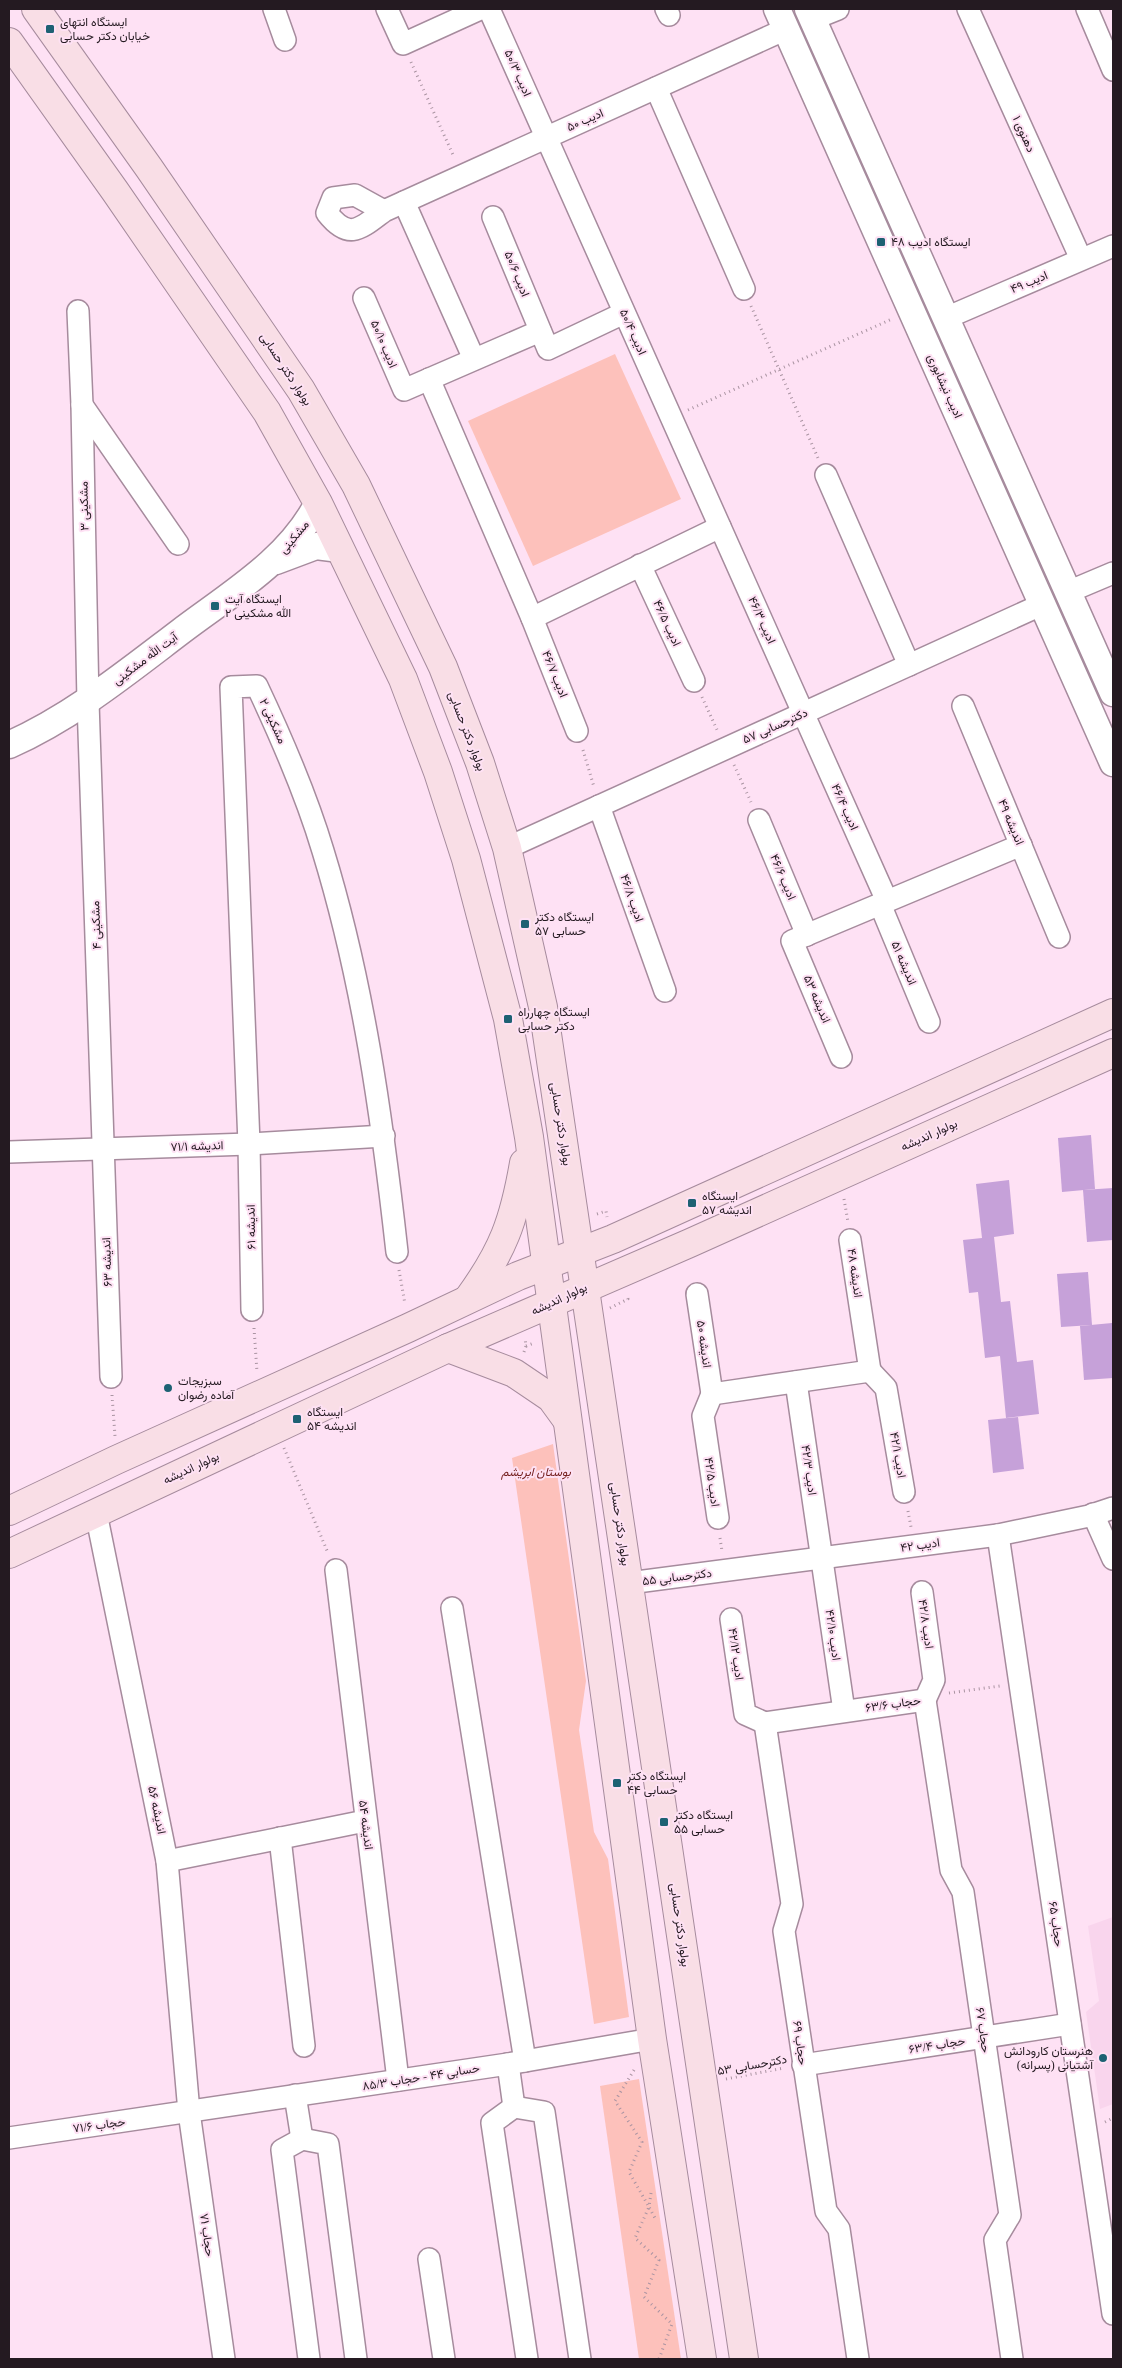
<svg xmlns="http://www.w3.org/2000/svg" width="1122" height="2368" font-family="'Times New Roman',Vazirmatn,serif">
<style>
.built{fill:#f9d5ed}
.green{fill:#fdc1bb}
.building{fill:#c6a1d9}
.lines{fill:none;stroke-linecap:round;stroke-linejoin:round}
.minor-casing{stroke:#a68b9d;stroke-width:24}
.tertiary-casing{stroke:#a68b9d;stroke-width:29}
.secondary-casing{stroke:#a68b9d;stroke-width:30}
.path{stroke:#aa94a2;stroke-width:3;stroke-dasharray:1 4;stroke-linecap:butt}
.minor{stroke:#fff;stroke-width:21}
.tertiary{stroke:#fff;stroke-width:26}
.secondary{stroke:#f9dee6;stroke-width:28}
.poi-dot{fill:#1d6173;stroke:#fee1f4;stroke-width:2}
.labels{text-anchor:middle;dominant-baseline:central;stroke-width:4;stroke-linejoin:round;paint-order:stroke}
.poi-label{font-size:12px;fill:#241a21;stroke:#fee1f4;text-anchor:start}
.street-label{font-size:12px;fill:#241a21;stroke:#fee1f4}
.park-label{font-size:12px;font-style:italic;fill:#762120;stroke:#fee1f4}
</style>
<rect width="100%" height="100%" fill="#fee1f4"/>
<polygon class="built" points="1113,1917 1113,2104 1100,2109 1086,2012 1099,2001 1088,1926"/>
<g class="green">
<polygon points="615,354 681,499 533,566 468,421"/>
<polygon points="553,1444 586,1681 579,1730 594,1832 608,1859 629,2017 594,2024 512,1458"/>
<polygon points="639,2079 681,2359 639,2359 600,2086"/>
</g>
<g class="building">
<polygon points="1091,1135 1095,1189 1062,1192 1058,1138"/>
<polygon points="1009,1180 1014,1234 994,1237 1001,1302 1010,1301 1017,1362 1033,1360 1039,1414 1006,1418 1000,1356 985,1358 978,1292 969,1293 963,1240 982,1238 976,1184"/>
<polygon points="1113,1188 1113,1240 1087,1242 1083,1190"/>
<polygon points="1088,1272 1092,1325 1061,1327 1057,1274"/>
<polygon points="1112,1323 1113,1378 1084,1380 1080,1326"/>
<polygon points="1018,1417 1024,1469 993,1473 988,1420"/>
</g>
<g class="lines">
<g class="minor-casing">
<g id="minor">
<polyline points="274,9 285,40"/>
<polyline points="387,9 403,44 480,9"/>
<polyline points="489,9 887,901"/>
<polyline points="666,9 669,15"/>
<polyline points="968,9 1081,259"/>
<polyline points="1087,9 1113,70"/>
<polyline points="813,19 838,9"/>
<polyline points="656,88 744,289"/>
<polyline points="404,202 474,359"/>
<path d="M384 211 355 195 333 198 327 213C349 241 360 229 384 211L786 29"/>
<polyline points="493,217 548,349 624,313"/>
<polyline points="364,298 404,390 540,331"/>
<polyline points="78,311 82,405 88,702 111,1377"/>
<polyline points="946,318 1113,246"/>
<polyline points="429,379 532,618 577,731"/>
<polyline points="82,405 178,544"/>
<polyline points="826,475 909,665"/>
<polyline points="640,565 694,681"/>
<polyline points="1068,592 1113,573"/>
<polyline points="532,618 720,527"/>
<polyline points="963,706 1059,937"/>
<polyline points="599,806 665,991"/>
<polyline points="759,820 807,935"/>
<polyline points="507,848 1043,604"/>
<polyline points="880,904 929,1022"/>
<polyline points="841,1057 792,941 1021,845"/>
<polyline points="9,1152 249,1144 384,1136"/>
<polyline points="850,1240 870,1371"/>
<polyline points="697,1294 712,1394"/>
<path d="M252 1310 249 1144 231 687 257 686C282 739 306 794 323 851 363 981 382 1117 397 1252"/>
<polyline points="870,1371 886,1388 904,1492"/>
<polyline points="796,1382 844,1711"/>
<polyline points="712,1394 870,1371"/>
<polyline points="712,1394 703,1416 718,1518"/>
<polyline points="96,1513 167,1861 189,2112 224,2359"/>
<polyline points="1093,1514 1113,1559"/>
<polyline points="998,1535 1113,2314"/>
<polyline points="336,1570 398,2080"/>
<polyline points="629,1583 998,1535 1089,1516 1113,1508"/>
<polyline points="922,1592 934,1680 925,1700"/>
<polyline points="452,1608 525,2061"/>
<polyline points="731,1619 745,1714 765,1723"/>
<polyline points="925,1700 951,1870 963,1892 1010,2215 995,2240 1012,2359"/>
<polyline points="765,1723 792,1904 784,1931 826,2211 839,2229 858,2359"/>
<polyline points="765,1723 925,1700"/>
<polyline points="280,1838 304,2046"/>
<polyline points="167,1861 365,1821"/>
<polyline points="508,2064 514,2107"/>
<polyline points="803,2065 1070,2024"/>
<polyline points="295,2095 302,2139"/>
<polyline points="9,2138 508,2064 652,2039"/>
<polyline points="429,2259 444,2359"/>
<polyline points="309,2359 282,2150 302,2139 328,2144 356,2359"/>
<polyline points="527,2359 492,2123 514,2107 544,2112 580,2359"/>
</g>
</g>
<g class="tertiary-casing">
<g id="tertiary">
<polyline points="777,9 1113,763"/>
<polyline points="808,9 1113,693"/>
<polyline points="276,561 316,546 340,549"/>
<path d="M9 745C72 717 126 673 180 632 230 594 289 560 318 503"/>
</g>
</g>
<g class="secondary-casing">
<g id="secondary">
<polyline points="36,9 149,168 301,390 356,485 443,667 480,763 507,848 543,1007 744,2359"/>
<polyline points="9,42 115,191 267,412 318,503 403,679 438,772 466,859 508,1019 529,1137 652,2039 702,2359"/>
<path d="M468 1299C503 1251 514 1221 524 1163"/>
<polyline points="448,1348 514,1373 551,1398 567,1420"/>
<polyline points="9,1511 116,1460 408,1328 518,1276 613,1239 1113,1013"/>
<polyline points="9,1554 448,1348 690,1243 1113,1053"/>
</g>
</g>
<g class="path">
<polyline points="411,62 454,157"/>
<polyline points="751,306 818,458"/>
<polyline points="688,410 892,319"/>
<polyline points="702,697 718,732"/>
<polyline points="583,750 594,787"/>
<polyline points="734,765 751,802"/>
<polyline points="844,1199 848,1222"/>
<polyline points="597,1214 606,1211 607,1217"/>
<polyline points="399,1270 405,1304"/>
<polyline points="610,1308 628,1299 627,1296"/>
<polyline points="254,1328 257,1372"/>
<polyline points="526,1346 534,1343"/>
<polyline points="524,1352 526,1346 525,1338"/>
<polyline points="112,1395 115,1436"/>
<polyline points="284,1448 328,1553"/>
<polyline points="908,1511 911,1527"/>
<polyline points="720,1538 722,1551"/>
<polyline points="949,1693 1000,1686"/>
<polyline points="634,2070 615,2101 642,2142 629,2172 649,2207 635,2238 659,2260 644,2297 672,2324 659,2359"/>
<polyline points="726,2079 784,2068"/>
<polyline points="1105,2122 1113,2118"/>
<polyline points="651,2193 649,2207 655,2218"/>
</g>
<use href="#minor" class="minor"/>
<use href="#tertiary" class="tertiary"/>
<use href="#secondary" class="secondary"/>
</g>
<g class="poi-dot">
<rect x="45" y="24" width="10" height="10" rx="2.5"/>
<rect x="876" y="237" width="10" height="10" rx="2.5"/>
<rect x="210" y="601" width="10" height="10" rx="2.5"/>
<rect x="520" y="919" width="10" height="10" rx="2.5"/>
<rect x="503" y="1014" width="10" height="10" rx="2.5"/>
<rect x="687" y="1198" width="10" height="10" rx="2.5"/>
<circle cx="168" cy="1388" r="5"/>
<rect x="292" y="1414" width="10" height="10" rx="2.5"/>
<rect x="612" y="1778" width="10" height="10" rx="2.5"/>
<rect x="659" y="1817" width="10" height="10" rx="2.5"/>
<circle cx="1103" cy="2058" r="5"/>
</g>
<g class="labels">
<g class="poi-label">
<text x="60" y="22">ایستگاه انتهای<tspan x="60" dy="14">خیابان دکتر حسابی</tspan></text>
<text x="891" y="242">ایستگاه ادیب ۴۸</text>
<text x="225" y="599">ایستگاه آیت<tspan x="225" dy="14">الله مشکینی ۲</tspan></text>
<text x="535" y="917">ایستگاه دکتر<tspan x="535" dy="14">حسابی ۵۷</tspan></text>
<text x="518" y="1012">ایستگاه چهارراه<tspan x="518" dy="14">دکتر حسابی</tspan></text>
<text x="702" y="1196">ایستگاه<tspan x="702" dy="14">اندیشه ۵۷</tspan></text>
<text x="178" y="1381">سبزیجات<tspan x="178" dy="14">آماده رضوان</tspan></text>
<text x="307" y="1412">ایستگاه<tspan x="307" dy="14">اندیشه ۵۴</tspan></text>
<text x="627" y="1776">ایستگاه دکتر<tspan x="627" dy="14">حسابی ۴۴</tspan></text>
<text x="674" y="1815">ایستگاه دکتر<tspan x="674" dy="14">حسابی ۵۵</tspan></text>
<text x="1093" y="2051" text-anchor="end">هنرستان کارودانش<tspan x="1093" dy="14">آشتیانی (پسرانه)</tspan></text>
</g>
<g class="street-label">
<text transform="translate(518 73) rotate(66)">ادیب ۵۰/۳</text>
<text transform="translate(585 120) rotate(-24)">ادیب ۵۰</text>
<text transform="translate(1024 134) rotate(66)">دهنوی ۱</text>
<text transform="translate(517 274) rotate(68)">ادیب ۵۰/۶</text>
<text transform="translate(1029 282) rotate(-23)">ادیب ۴۹</text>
<text transform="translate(633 332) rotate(66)">ادیب ۵۰/۴</text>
<text transform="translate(384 344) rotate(67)">ادیب ۵۰/۱۰</text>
<text transform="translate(286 369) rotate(57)">بولوار دکتر حسابی</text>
<text transform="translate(945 386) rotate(66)">ادیب نیشابوری</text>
<text transform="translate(84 506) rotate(-91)">مشکینی ۳</text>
<text transform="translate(294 537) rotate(-50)">مشکینی</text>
<text transform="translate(762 620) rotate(66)">ادیب ۴۶/۳</text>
<text transform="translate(667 623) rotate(65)">ادیب ۴۶/۵</text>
<text transform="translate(145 659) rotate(-37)">آیت الله مشکینی</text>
<text transform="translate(555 674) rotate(68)">ادیب ۴۶/۷</text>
<text transform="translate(273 721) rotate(65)">مشکینی ۲</text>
<text transform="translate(775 726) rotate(-24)">دکترحسابی ۵۷</text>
<text transform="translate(467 731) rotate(69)">بولوار دکتر حسابی</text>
<text transform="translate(845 807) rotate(66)">ادیب ۴۶/۴</text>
<text transform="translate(1011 822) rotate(67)">اندیشه ۴۹</text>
<text transform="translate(783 877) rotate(67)">ادیب ۴۶/۶</text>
<text transform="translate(632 898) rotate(71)">ادیب ۴۶/۸</text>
<text transform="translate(96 925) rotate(-92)">مشکینی ۴</text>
<text transform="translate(904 963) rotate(67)">اندیشه ۵۱</text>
<text transform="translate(817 999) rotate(67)">اندیشه ۵۳</text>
<text transform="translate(561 1124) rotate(81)">بولوار دکتر حسابی</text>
<text transform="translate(929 1135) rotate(-24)">بولوار اندیشه</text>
<text transform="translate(197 1146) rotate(-2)">اندیشه ۷۱/۱</text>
<text transform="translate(251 1227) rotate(-91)">اندیشه ۶۱</text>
<text transform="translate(107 1262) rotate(-92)">اندیشه ۶۳</text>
<text transform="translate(855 1273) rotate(82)">اندیشه ۴۸</text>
<text transform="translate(559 1299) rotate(-25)">بولوار اندیشه</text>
<text transform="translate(704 1344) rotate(82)">اندیشه ۵۰</text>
<text transform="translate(898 1455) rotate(80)">ادیب ۴۲/۱</text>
<text transform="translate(191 1468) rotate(-25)">بولوار اندیشه</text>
<text transform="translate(809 1470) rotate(82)">ادیب ۴۲/۳</text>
<text transform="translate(712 1482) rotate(82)">ادیب ۴۲/۵</text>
<text transform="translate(620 1524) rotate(82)">بولوار دکتر حسابی</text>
<text transform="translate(920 1545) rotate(-8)">ادیب ۴۲</text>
<text transform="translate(677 1577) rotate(-7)">دکترحسابی ۵۵</text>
<text transform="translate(926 1624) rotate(82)">ادیب ۴۲/۸</text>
<text transform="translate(833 1635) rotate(82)">ادیب ۴۲/۱۰</text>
<text transform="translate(736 1654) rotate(82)">ادیب ۴۲/۱۲</text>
<text transform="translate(893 1704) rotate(-8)">حجاب ۶۳/۶</text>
<text transform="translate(157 1810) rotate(78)">اندیشه ۵۶</text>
<text transform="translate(366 1825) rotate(83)">اندیشه ۵۴</text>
<text transform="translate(1056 1924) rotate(82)">حجاب ۶۵</text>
<text transform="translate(680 1925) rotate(82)">بولوار دکتر حسابی</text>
<text transform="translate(983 2030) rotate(82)">حجاب ۶۷</text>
<text transform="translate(800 2043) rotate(82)">حجاب ۶۹</text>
<text transform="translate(937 2045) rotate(-9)">حجاب ۶۳/۴</text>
<text transform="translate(752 2065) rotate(-10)">دکترحسابی ۵۳</text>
<text transform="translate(421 2077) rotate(-9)">حسابی ۴۴ - حجاب ۸۵/۳</text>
<text transform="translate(99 2125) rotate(-8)">حجاب ۷۱/۶</text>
<text transform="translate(207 2235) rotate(82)">حجاب ۷۱</text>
</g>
<g class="park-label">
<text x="536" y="1472">بوستان ابریشم</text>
</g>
</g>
<rect width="1122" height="2368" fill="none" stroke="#241a21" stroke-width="20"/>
</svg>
